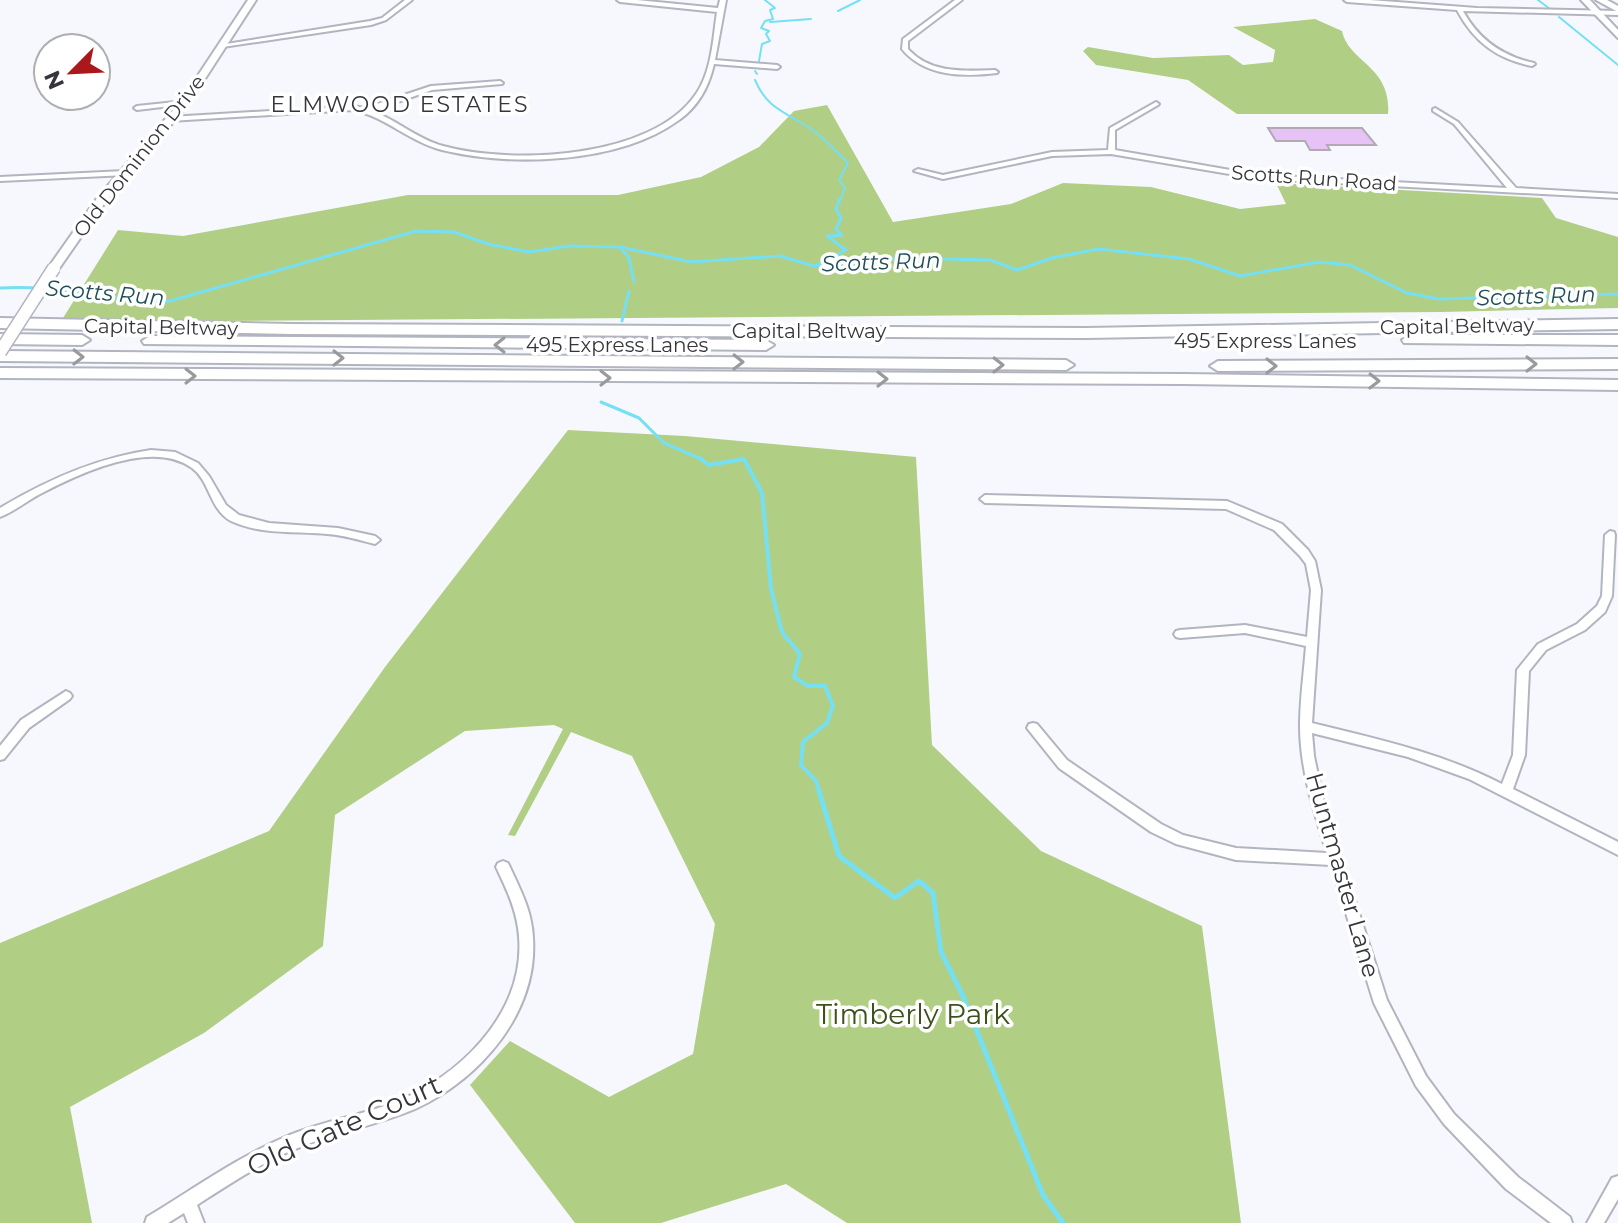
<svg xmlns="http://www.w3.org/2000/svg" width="1618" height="1223" font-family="Montserrat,sans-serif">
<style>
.forest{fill:#b1ce85}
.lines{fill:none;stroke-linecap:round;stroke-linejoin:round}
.stream-far3{stroke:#75e0f4;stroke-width:2}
.stream-far2{stroke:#75e0f4;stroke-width:3}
.stream-far1{stroke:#75e0f4;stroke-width:4}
.stream{stroke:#75e0f4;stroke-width:5}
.building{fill:#e7c2f7;stroke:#b1aab4;stroke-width:2}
.street-casing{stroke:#b2b5c0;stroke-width:4}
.secondary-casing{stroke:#b2b5c0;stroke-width:4}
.highway-casing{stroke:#b2b5c0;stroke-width:4}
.street{fill:#fff;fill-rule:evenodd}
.secondary{fill:#fff;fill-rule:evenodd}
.highway{fill:#fff;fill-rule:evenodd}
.secondary-bridge-casing{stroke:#b2b5c0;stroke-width:15;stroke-linecap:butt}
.secondary-bridge{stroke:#fff;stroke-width:12}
.oneway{stroke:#9a9a9d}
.labels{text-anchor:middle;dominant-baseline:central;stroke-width:7;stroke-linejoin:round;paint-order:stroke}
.far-street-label{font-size:20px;fill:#35363b;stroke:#fff}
.far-neighbourhood-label{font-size:22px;letter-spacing:2px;fill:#35363b;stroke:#fff}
.far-water-label{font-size:22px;font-style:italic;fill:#1f4e57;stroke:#fff}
.street-label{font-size:24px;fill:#35363b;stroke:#fff}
.near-park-label{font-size:28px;fill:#3e501c;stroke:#fff}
.near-street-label{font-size:28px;fill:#35363b;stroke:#fff}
</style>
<rect width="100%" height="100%" fill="#f7f8fd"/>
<g class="forest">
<path d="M1315 19 1342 31C1348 62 1392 66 1388 114H1237L1188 80 1096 65 1083 51 1088 47 1153 58 1229 55 1243 65 1273 62 1275 50 1233 27Z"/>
<polygon points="827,105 893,222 1011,204 1063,183 1151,187 1240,209 1286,204 1276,183 1542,198 1556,218 1618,237 1618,308 1441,312 222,321 63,318 118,230 183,236 408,195 618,195 701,177 759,147 794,111"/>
<polygon points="568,430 685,436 916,457 932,745 1041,851 1202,926 1241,1223 847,1223 786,1184 661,1223 575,1223 470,1085 510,1041 609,1097 693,1054 715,924 632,756 571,732 515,836 508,835 563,729 554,725 465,731 335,815 323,946 204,1033 70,1107 92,1223 0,1223 0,943 269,831 385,667"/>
</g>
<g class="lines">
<g class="stream-far3">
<polyline points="1538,0 1550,9"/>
<polyline points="838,11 860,0"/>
<polyline points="1559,17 1618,65"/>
<polyline points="770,22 811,19"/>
<polyline points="759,61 762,44 770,41 766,34 769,31 761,28 765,21 773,19 770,10 775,8 765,0"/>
<polyline points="755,71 757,74"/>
<path d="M755 80C765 104 779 110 800 122 818 132 833 148 848 163L839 180 845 188 840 201"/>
</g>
<g class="stream-far2">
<polyline points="620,247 629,258 634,282"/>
<polyline points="817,265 846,250 827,236 842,235 836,229 841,218 836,209 840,199"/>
<path d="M0 288C57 284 113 301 170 301L416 231 454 232 488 244 529 252 569 246 620 247 691 262 780 256 814 266 903 258 990 260 1017 270 1052 258 1098 249 1189 259 1240 276 1319 262 1350 265 1407 293 1439 299 1618 294"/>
<polyline points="622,321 629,291"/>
<polyline points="601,402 639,418 664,443 701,459"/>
</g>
<polyline class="stream-far1" points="698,457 709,465 744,459 762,493 771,589 782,632 800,654 794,677 808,686 825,686 833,706 827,723 803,742 801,765 816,781 820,793"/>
<polyline class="stream" points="819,791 839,856 895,898 919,881 933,893 941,952 962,994 1043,1195 1063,1223"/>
</g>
<polygon class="building" points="1268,128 1362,128 1376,145 1327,145 1330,150 1310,150 1305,141 1276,141"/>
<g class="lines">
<g class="street-casing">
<g id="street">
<polygon points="405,0 412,0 386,20 371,25 223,47 220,45 370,21 382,18"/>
<path d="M617 0H637L718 8 720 0H726L715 60 777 65 780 67 777 69 714 64C709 86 698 107 679 120 619 164 512 167 442 150 410 142 386 117 353 110L170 121 167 119 170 117 353 106 365 108 431 86 500 81 503 83 502 84 432 90 372 111C397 120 417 139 443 146 512 165 652 159 696 94 712 71 713 38 717 12L620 2Z"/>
<path d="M955 0H962L908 41V49C931 74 964 71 995 70L998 72 997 73C964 77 925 77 902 49L903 39Z"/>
<path d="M1344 0H1370L1477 8 1618 11V15L1463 11C1479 40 1502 56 1534 63L1535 64 1532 66C1497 59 1474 42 1457 10L1347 2Z"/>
<polygon points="185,101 188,103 187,104 137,110 134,108 137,106"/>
<polygon points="1156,102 1159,104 1158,105 1115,130 1115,150 1259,175 1507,188 1454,124 1433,111 1433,109 1435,108 1458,122 1516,188 1618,194 1618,198 1259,179 1111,154 1052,156 943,179 914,171 918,169 943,175 1052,152 1108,150 1110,128"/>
<polygon points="124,171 127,171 127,175 0,181 0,177"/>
<path d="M151 450 175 452 198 463 209 476 226 505 239 515 269 523 338 528 375 536 380 540 375 544C359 540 344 535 327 534 295 531 261 535 231 521 210 510 210 481 192 468 153 439 80 473 42 493 28 500 15 511 0 517V508C47 480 96 458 151 450Z"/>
<path d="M985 495 1227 501 1282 524 1308 550 1315 561 1321 590 1312 723C1377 739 1442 753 1502 784L1513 755 1517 670 1538 644 1577 624 1597 606 1602 596 1605 535 1610 531 1614 532 1615 535 1612 596 1605 612 1585 630 1546 650 1529 671 1525 755 1513 789 1618 842V855L1469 779 1408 757 1312 733 1314 756 1324 804 1387 1000 1426 1076 1454 1114 1518 1177 1570 1217 1572 1223H1551L1506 1189 1444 1124 1416 1086 1374 1003 1331 865 1236 860 1176 844 1151 832 1059 768 1027 728 1029 724 1033 723 1037 724 1067 760 1161 824 1183 835 1236 848 1327 853C1314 812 1300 769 1300 726 1300 700 1304 672 1306 646L1245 633 1180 638 1176 637 1174 634 1176 631 1180 630 1245 625 1307 637 1311 590 1306 564 1300 556 1274 530 1226 509 985 503 980 499Z"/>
<polygon points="66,691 70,693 72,696 70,699 29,728 4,759 0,760 0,746 21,720"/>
<path d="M503 861 508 863C519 887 532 910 533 938 538 1013 480 1079 415 1109 375 1126 332 1133 293 1150 259 1164 228 1185 197 1205L204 1223H188L184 1213 168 1223H145L147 1217C192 1190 236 1158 285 1137 324 1120 368 1115 407 1097 468 1068 525 1008 519 936 517 911 507 890 496 867L498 863Z"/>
<polygon points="1618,1176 1618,1199 1604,1223 1587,1223 1612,1178"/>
</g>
</g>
<g class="secondary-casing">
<g id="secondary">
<polygon points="248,0 256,0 188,105 106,201 58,270 50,270 48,268 98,197 181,101"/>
<polygon points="1581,0 1590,0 1618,30 1618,38"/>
<polygon points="1596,0 1607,0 1618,6 1618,12"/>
</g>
</g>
<g class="highway-casing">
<g id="highway">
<polygon points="0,318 291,324 1086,328 1618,319 1618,329 1086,338 291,334 0,328"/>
<polygon points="0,334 82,335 90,340 82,345 0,344"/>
<polygon points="1410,335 1618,335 1618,345 1404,343 1402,340"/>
<polygon points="150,336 766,340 774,345 766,350 144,344 142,341"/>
<polygon points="0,351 1066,360 1074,365 1066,370 0,361"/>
<polygon points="1618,359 1618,369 1218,371 1210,366 1218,361"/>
<polygon points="0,368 1184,374 1618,380 1618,390 1184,384 0,378"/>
</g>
</g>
<use href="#street" class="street"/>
<use href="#secondary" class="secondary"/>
<use href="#highway" class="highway"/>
<g class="secondary-bridge-casing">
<polyline id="secondary-bridge" points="0,352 54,268"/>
</g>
<use href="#secondary-bridge" class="secondary-bridge"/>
</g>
<defs><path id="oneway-chevron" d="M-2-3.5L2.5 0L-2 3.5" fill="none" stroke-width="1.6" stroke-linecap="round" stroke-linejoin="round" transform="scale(2)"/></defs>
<g class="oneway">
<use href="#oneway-chevron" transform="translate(500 345) rotate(-180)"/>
<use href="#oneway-chevron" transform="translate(78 357) rotate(1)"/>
<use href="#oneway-chevron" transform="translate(338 358)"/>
<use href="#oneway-chevron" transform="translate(738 362) rotate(1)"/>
<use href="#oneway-chevron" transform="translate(1531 364)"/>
<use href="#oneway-chevron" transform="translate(998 365) rotate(1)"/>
<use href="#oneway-chevron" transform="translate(1271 366)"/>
<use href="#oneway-chevron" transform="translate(190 376)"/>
<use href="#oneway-chevron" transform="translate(605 378)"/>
<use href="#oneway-chevron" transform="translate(882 379)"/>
<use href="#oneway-chevron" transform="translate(1374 381) rotate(1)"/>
</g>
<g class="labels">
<g class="far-street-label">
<text transform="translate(139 156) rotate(-52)">Old Dominion Drive</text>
<text transform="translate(1314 178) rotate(4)">Scotts Run Road</text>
<text transform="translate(1457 326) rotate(-1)">Capital Beltway</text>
<text transform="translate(161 327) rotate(1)">Capital Beltway</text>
<text x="809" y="331">Capital Beltway</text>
<text x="1265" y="341">495 Express Lanes</text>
<text x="617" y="345">495 Express Lanes</text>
</g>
<g class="far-neighbourhood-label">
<text x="400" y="104">ELMWOOD ESTATES</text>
</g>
<g class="far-water-label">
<text transform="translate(881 262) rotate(-2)">Scotts Run</text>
<text transform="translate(105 293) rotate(5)">Scotts Run</text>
<text transform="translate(1536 296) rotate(-2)">Scotts Run</text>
</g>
<g class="street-label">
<text transform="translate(1343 875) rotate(74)">Huntmaster Lane</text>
</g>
<g class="near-park-label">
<text x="913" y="1014">Timberly Park</text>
</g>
<g class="near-street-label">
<text transform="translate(344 1125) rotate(-24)">Old Gate Court</text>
</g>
</g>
<g transform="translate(72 72) rotate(246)"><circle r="38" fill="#ffffff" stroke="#aeafb1" stroke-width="2"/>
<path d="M0-6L14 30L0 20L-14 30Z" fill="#ab181b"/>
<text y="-12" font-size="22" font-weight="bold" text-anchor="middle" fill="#35363b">N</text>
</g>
</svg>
